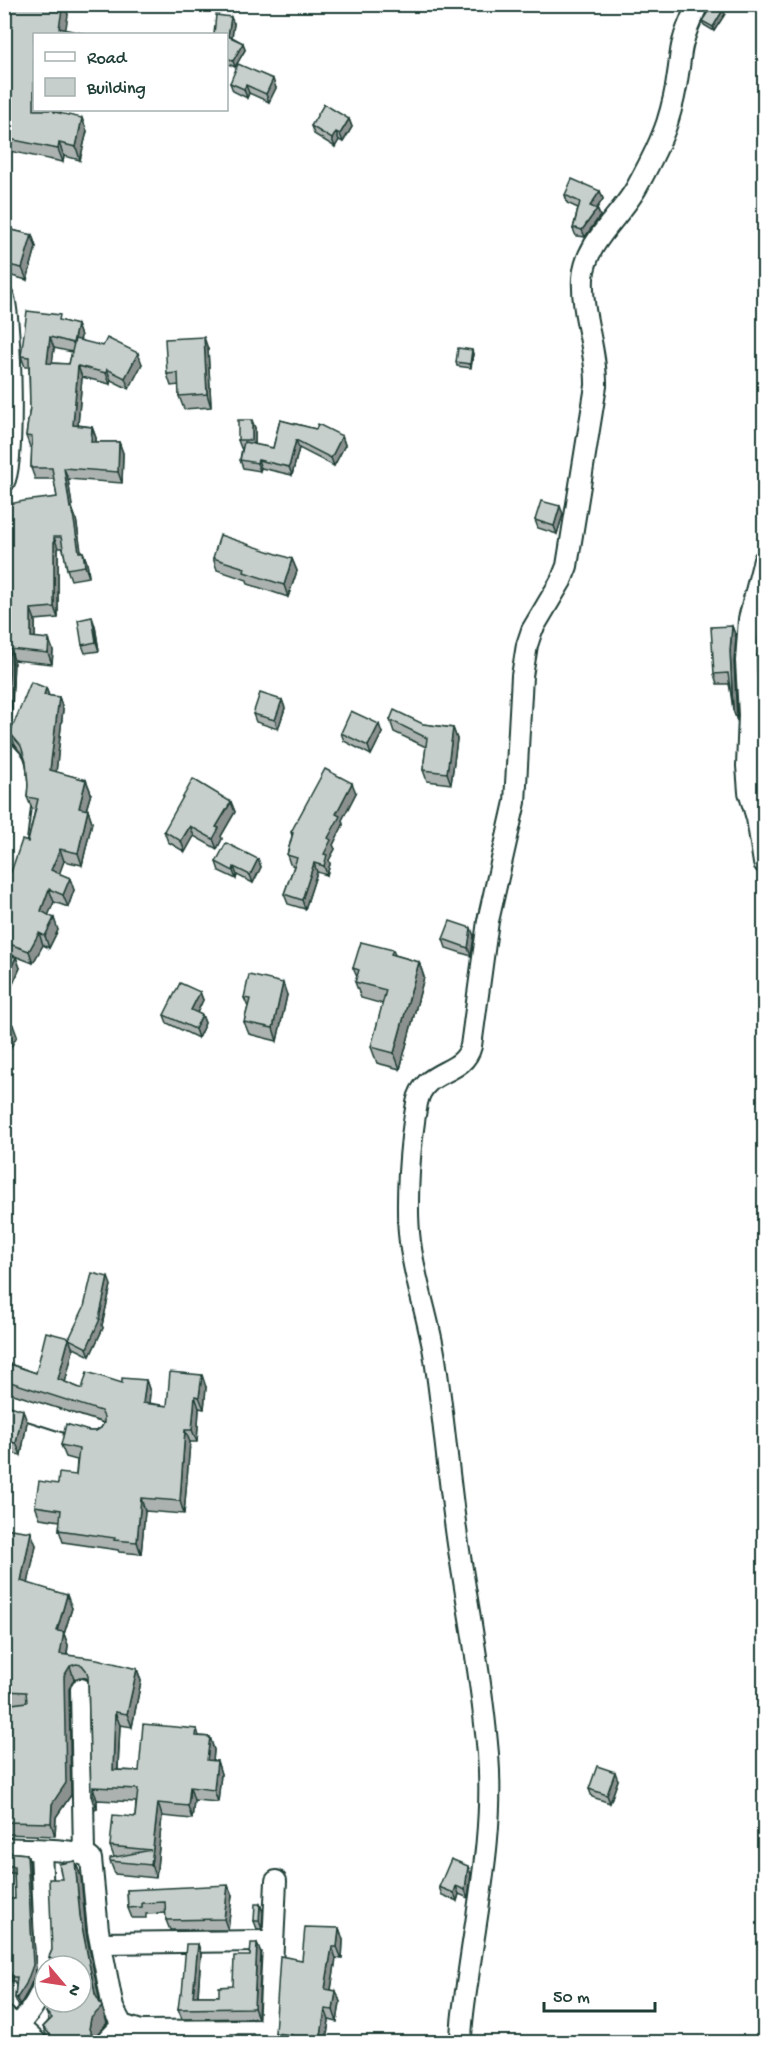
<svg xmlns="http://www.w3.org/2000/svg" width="769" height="2047" font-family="'Gochi Hand',sans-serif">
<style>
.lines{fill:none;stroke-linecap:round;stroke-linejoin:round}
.minor-casing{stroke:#1f3d34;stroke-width:24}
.minor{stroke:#fff;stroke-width:20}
.wall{fill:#abb2af;stroke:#1f3d34;stroke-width:1.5;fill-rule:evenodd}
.shaded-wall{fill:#8b918f;stroke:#1f3d34;stroke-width:1.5}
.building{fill:#c7cfcc;stroke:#1f3d34;stroke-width:1.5}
</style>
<rect width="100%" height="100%" fill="#fff"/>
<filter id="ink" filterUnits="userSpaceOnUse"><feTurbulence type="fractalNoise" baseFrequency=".0167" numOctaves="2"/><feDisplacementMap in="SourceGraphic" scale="12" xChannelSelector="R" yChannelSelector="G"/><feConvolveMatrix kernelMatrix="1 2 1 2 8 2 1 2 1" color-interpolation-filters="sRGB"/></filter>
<g filter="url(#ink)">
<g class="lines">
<g class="minor-casing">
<g id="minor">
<path d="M4 298C11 324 15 461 4 482"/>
<polyline points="764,560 749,619 746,661 749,715 747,766 749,792 757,818 764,863"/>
<polyline points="4,751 14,762 19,778 21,798 14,856 4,880"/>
<polyline points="4,1402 97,1432"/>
<polyline points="81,1689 84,1854"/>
<path d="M4 1848C24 1850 79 1847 91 1859L98 1930 113 2008 122 2025 141 2031 269 2030 268 2042"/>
<polyline points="41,1850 46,1966"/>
<polyline points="101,1943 273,1941"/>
<polyline points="4,2016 26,2033 36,2042"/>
<polyline points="269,2030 276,1881"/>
<path d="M4 2039C22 2023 40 2003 45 1979"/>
<polyline points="106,2042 122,2025"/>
<path d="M461 2042C461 2018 466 1994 469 1970 479 1899 494 1827 488 1754 482 1683 469 1614 458 1544 449 1482 444 1420 435 1359 429 1319 415 1282 410 1242 405 1204 410 1141 417 1103 424 1067 463 1077 471 1046L488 921 515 802 522 676 527 645 532 630 561 581 567 566 596 386C597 350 581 314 583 278 586 240 622 216 638 185 649 165 660 144 667 123 672 107 676 90 678 74 680 63 680 52 683 42 686 29 692 17 698 4"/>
</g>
</g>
<use href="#minor" class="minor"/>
</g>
<g class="wall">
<polygon points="66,8 68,15 34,34 60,113 87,131 80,160 64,156 63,162 4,150 4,30"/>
<polygon points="723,10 725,14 714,31 704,25 702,21"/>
<polygon points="234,24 232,37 243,43 245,50 235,67 226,63 226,34"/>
<polygon points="230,83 276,88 269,102 249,93 247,98 233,91"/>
<polygon points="349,119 352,127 343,142 339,140 335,147 314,134 311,126"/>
<polygon points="600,191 603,199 597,208 600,216 585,237 578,236 576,236 573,229 578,208 567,203 565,195"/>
<polygon points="4,228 32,235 36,247 27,280 4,274"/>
<path d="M62 321 77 325 81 336 80 340 142 364 129 389 111 380 110 384 82 377 78 425 92 427 96 438V442H119L123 453 122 483 68 479 72 508 76 519 81 552H83L87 563 89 577 71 580 67 569 63 548H58V618L35 620V637L53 650 52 664 14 660 11 732 46 688 49 696 59 697 63 709 56 772 86 780 91 793 86 810H88L92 822 82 865 64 861 59 873 74 890 68 907 54 902 48 915 58 930 49 948 43 945 33 963 4 952V877L11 872 28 842 35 810 32 809 27 797 28 785 26 762 24 757 15 745 10 733V741L4 740V627H6L57 497 54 479H35L31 468 32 447H30L26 436 30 407 29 367H25L21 356ZM54 348 72 352 69 364 52 363Z"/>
<polygon points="208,349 211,407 184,409 179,396 179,385 171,386 167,374"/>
<polygon points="473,354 471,368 457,366 456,362"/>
<polygon points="280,420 342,436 345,445 334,466 299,448 292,475 261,468 260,471 243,468 240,460 242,448 241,448 238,440 255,428 255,445 273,448"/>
<polygon points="563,514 557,534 538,528 535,520"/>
<polygon points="213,558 292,559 297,571 288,597 248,584 247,580 217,570"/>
<polygon points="95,626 99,651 85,653 82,645"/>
<polygon points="732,626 736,637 734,662 737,721 729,684 717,684 714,674"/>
<polygon points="282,700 285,708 278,729 256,722 253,714"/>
<polygon points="390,720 453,728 457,739 451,784 427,781 423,770 426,747 394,732"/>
<polygon points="341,733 382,733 371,755 344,741"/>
<polygon points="4,772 7,780 8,805 4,804"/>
<polygon points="356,793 342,820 343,825 333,845 335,849 329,860 330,864 327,875 317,872 305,909 288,904 284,894 294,866 290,864 287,855 292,836 291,832"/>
<polygon points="231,802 235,812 221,836 222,839 217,849 194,836 185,852 168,842 164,831"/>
<polygon points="258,859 261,867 253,883 237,875 236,879 219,871 216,862"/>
<polygon points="474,936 471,956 446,948 443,939"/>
<polygon points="393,950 395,955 419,962 424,977 400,1069 377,1063 371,1047 383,1004 361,998 355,982 357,977 353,968"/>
<polygon points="4,955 16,957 20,968 11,988 6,986 4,988"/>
<polygon points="200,992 203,1000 197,1013 202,1015 205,1023 198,1038 167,1023 164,1015"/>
<polygon points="287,995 277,1041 249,1034 244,1022 248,1007 244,998"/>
<polygon points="765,1244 765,1280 764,1280 761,1272"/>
<polygon points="111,1285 102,1325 103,1328 90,1356 72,1347 73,1350 65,1382 82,1389 146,1380 150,1392 149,1403 167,1406 206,1387 204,1409 199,1408 197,1442 190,1442 184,1514 145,1511 141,1554 119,1552 118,1550 63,1542 59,1530 60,1521 40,1518 35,1506 58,1484 76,1475 77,1460 66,1457 61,1445 89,1431 96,1431 101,1428 104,1423 4,1391 4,1362 36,1373 69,1339"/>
<polygon points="4,1404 27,1422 21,1455 4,1452"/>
<polygon points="4,1528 36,1545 28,1583 72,1608 64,1634 68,1645 67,1655 137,1669 141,1681 132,1727 120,1725 118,1770 139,1771 197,1729 199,1736 210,1737 214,1750 213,1761 217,1761 221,1774 218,1802 194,1800 192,1819 162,1816 156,1878 115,1874 110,1861 114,1857 110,1846 135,1817 136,1802 97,1800 97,1809 95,1809 91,1796 88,1680 86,1678 80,1677 74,1679 69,1689 71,1795 56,1817 55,1836 4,1834 4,1705 12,1704 4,1703"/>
<polygon points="618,1780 610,1803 592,1797 589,1789"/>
<polygon points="4,1852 27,1854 29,1861 36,1972 28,1991 20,2005 18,2005 15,1998 16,1984 15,1984 14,1981 12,1982 9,1975 7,1949 5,1943 4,1899 15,1899 14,1873 4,1873"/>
<polygon points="75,1861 81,1877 86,1932 100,2004 107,2023 97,2034 96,2036 106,2039 107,2043 49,2043 43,2027 49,2020 46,2012 81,2002 81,1966 53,1966 49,1957 52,1950 62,1879"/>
<polygon points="471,1874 468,1898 459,1894 457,1901 442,1895 439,1887"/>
<polygon points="127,1890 232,1895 228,1930 170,1930 166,1920 166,1913 146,1914 146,1918 132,1918 128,1908"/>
<polygon points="260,1904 263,1912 262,1929 257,1929 254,1921"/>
<polygon points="339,1928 343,1940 342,1959 336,1958 331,1990 336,1991 340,2002 337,2022 329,2020 326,2043 279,2043 275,2033 302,1960"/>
<polygon points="257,1943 261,1953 258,2018 182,2019 178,2009 182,1994 198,1944 201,1954 198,1996 219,1996 233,1986"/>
</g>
<g class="shaded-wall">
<polygon points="61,4 66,4 66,8 68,15 65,34 59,28"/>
<polygon points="723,10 725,14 714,31 713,27"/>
<polygon points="231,17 234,24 231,43 228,36"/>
<polygon points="243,43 245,50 235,67 233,61"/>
<polygon points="273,79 276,88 269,102 266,94"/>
<polygon points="246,85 249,93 247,98 244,89"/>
<polygon points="54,110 61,110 58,125 54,112"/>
<polygon points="82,118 87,131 80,160 76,147"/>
<polygon points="349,119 352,127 343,142 340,134"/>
<polygon points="336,132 339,140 335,147 332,139"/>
<polygon points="59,143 64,156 63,162 58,149"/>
<polygon points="600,191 603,199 593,214 590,206"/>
<polygon points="597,209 600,216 585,237 582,230"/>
<polygon points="32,235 36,247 27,280 22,268"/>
<polygon points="77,325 81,336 77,354 73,343"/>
<polygon points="50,337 54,348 51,374 47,363"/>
<polygon points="204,337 208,349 211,407 207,394"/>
<polygon points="472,350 473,354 471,368 470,364"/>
<polygon points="138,353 142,364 129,389 125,378"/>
<polygon points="78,366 82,377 77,436 73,425"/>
<polygon points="107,369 111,380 110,384 106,373"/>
<polygon points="252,420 255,428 255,448 252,440"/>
<polygon points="92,427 96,438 95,453 91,442"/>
<polygon points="342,436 345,445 334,466 331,458"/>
<polygon points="296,440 299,448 292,475 289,467"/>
<polygon points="119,442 123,453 122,483 118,472"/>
<polygon points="258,460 261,468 260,471 257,463"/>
<polygon points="64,468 68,479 73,512 72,508 76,519 83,563 79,552 70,508"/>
<polygon points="560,506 563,514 557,534 554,526"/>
<polygon points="54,537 58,548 58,618 54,607"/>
<polygon points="83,552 87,563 89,577 85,566"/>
<polygon points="292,559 297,571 288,597 284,585"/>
<polygon points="31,609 35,620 35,648 31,637"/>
<polygon points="92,617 95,626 99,651 96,642"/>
<polygon points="732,626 736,637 734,662 737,721 733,710 730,651"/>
<polygon points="49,639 53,650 52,664 48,653"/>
<polygon points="10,649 14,660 10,741 6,730"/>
<polygon points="46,688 51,701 44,695"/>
<polygon points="59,697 63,709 55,782 50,770"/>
<polygon points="282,700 285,708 278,729 275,720"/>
<polygon points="379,724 382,733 371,755 368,746"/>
<polygon points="453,728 457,739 451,784 447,773"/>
<polygon points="4,772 7,780 8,805 5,797"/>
<polygon points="86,780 91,793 83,820 79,808"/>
<polygon points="352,783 356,793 342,820 343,825 333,845 335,849 329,860 330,864 327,875 324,866 324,854 328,838 336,814"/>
<polygon points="231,802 235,812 221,836 222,839 217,849 213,839 216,827"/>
<polygon points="88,810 92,822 82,865 78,853"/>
<polygon points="190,826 194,836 185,852 181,841"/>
<polygon points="60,849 64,861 56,883 51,870"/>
<polygon points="258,859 261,867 253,883 250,875"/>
<polygon points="314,863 317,872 305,909 302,900"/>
<polygon points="234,867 237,875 236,879 233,871"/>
<polygon points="70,878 74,890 68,907 63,895"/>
<polygon points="49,889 54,902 45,923 41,911"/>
<polygon points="54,918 58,930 49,948 45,936"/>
<polygon points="471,928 474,936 471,956 468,948"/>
<polygon points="39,933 43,945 33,963 29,951"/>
<polygon points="16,957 20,968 11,988 7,977"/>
<polygon points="419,962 424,977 400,1069 394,1053"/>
<polygon points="283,983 287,995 277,1041 273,1028"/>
<polygon points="200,992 203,1000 194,1019 191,1010"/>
<polygon points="4,1008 8,1016 4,1022"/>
<polygon points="202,1015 205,1023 198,1038 195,1029"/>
<polygon points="13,1025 17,1036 8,1053 4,1064 4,1042"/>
<polygon points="108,1277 111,1285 102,1325 103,1328 90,1356 87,1348 99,1319"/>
<polygon points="69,1338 73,1350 63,1391 58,1379"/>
<polygon points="202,1375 206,1387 204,1409 199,1397"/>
<polygon points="146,1380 150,1392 148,1415 143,1403"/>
<polygon points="195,1396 199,1408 197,1442 192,1430"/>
<polygon points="23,1410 27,1422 21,1455 16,1443"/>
<polygon points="185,1430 190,1442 184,1514 180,1501"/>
<polygon points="141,1498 145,1511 141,1554 137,1542"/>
<polygon points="31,1532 36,1545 26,1594 21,1581"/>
<polygon points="67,1595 72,1608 64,1634 68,1645 65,1667 60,1654 57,1631"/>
<polygon points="70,1666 74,1679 69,1689 71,1795 56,1817 55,1836 51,1823 52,1804 64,1676"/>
<polygon points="137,1669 141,1681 132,1727 127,1714"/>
<polygon points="115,1712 120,1725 117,1783 113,1770"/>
<polygon points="210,1737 214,1750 212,1773 207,1760"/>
<polygon points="217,1761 221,1774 218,1802 214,1790"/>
<polygon points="615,1772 618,1780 610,1803 607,1795"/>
<polygon points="93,1787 97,1800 97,1809 93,1796"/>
<polygon points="190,1787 194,1800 192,1819 188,1806"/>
<polygon points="158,1803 162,1816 156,1878 151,1865"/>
<polygon points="27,1854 29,1861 36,1972 28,1991 20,2005 17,1998"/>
<polygon points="75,1861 81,1877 86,1932 101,2008 102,2007 107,2023 97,2034 95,2043 89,2029 95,1994 80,1916"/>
<polygon points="468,1866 471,1874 468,1898 465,1890"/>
<polygon points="228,1885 232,1895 228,1930 224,1919"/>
<polygon points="456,1886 459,1894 457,1901 454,1893"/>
<polygon points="260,1904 263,1912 262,1929 259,1921"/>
<polygon points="339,1928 343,1940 342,1959 337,1947"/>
<polygon points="257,1943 261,1953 258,2018 254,2008"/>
<polygon points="198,1944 201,1954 197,2006 193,1996"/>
<polygon points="332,1947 336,1958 329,2001 325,1989"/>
<polygon points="336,1991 340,2002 337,2022 333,2010"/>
<polygon points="325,2009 329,2020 326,2043 320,2043"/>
</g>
<g class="building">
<polygon points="8,4 63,4 59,28 86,34 34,34 34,110 54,110 54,112 82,118 76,147 59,143 58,149 4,138 4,30"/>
<polygon points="713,4 723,10 713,27 702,21"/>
<polygon points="216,15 231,17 228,36 243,43 233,61 226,57 226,34 214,34"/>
<polygon points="238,64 273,79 266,94 246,85 244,89 230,83"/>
<polygon points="324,104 349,119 340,134 336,132 332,139 311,126"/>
<polygon points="572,179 600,191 590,206 597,209 582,230 576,228 573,229 580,202 565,195"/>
<polygon points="4,228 32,235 22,268 4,264"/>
<polygon points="27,311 60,315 59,320 77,325 73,343 50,337 47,363 69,364 75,339 103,346 107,338 138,353 125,378 107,369 106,373 78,366 73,425 92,427 91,442 119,442 118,472 64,468 70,508 72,508 79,552 83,552 85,566 67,569 61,537 54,537 54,607 31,609 31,637 49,639 48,653 10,649 6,730 4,730 4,627 6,627 4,618 4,505 24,501 57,497 52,468 31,468 32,437 26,436 30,407 29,357 21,356"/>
<polygon points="204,337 207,394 179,396 178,373 167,374 165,339"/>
<polygon points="458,348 472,350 470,364 456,362"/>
<rect x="238" y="420" width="14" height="20"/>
<polygon points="280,420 316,429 318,424 342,436 331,458 296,440 289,467 258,460 257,463 240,460 244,442 273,448"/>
<polygon points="541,501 560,506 554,526 535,520"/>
<polygon points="220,535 292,559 284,585 244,572 245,568 213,558"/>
<polygon points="92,617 96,642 82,645 78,620"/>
<polygon points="732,626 730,651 733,710 728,673 714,674 711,627"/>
<polygon points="31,682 46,688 44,695 59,697 50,770 86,780 79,808 88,810 78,853 60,849 51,870 70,878 63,895 49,889 41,911 54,918 45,936 39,933 29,951 4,942 4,877 11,872 22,840 28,842 38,799 27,797 28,785 26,762 21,746 10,733"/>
<polygon points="260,693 282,700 275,720 253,714"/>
<polygon points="394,710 423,724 453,728 447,773 423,770 427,738 390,720"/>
<polygon points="351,711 379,724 368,746 341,733"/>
<polygon points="325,769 352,783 336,814 340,816 328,838 331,840 324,854 327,855 324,866 314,863 302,900 284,894 297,858 287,855 293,833 291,832"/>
<polygon points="193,779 231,802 216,827 219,828 213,839 190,826 181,841 164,831"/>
<polygon points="226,843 258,859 250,875 234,867 233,871 216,862"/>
<polygon points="450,921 471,928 468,948 443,939"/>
<polygon points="361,942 393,950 391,954 419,962 394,1053 371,1047 386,990 355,982 359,970 353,968"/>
<polygon points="4,955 16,957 7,977 4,975"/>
<polygon points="249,975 283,983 273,1028 244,1022 250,999 244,998"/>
<polygon points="180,983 200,992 191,1010 202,1015 195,1029 164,1015"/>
<polygon points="4,1021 13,1025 4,1042"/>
<polygon points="760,1244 765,1244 765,1271 761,1272"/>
<polygon points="92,1273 108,1277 99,1319 100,1319 87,1348 69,1339 84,1307"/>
<polygon points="46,1332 69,1338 58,1379 82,1389 87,1372 122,1383 122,1378 146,1380 143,1403 167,1406 170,1372 202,1375 199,1397 195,1396 192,1430 185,1430 180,1501 141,1498 137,1542 114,1540 115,1538 59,1530 61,1510 35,1506 39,1481 58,1484 59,1473 76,1475 79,1449 61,1445 66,1424 89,1431 96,1431 101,1428 104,1423 104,1417 101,1411 4,1380 4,1362 36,1373"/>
<polygon points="4,1404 23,1410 16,1443 4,1441"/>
<polygon points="4,1528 31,1532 21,1581 67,1595 57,1631 64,1632 60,1654 97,1659 137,1669 127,1714 115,1712 113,1770 139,1771 143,1724 197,1729 196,1736 210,1737 207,1760 217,1761 214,1790 190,1787 188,1806 158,1803 151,1865 110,1861 110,1858 151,1850 110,1846 113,1815 135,1817 138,1789 93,1787 93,1796 91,1796 88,1675 86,1670 82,1665 76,1664 70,1666 64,1676 66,1783 52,1804 51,1823 4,1822 4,1705 27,1702 26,1692 4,1691"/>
<polygon points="597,1766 615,1772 607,1795 589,1789"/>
<polygon points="4,1852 27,1854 33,1965 26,1984 17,1998 15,1998 17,1977 12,1977 11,1974 9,1975 7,1943 5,1943 6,1924 4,1924 4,1899 15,1899 14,1866 4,1866"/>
<polygon points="451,1859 468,1866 465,1890 456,1886 454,1893 439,1887"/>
<polygon points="75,1861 80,1916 95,1994 102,2007 91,2018 89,2029 92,2035 106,2039 102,2043 58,2043 43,2027 52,2018 46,2012 56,2002 81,2002 81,1966 60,1966 59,1960 51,1959 49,1957 52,1950 49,1879 62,1879 59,1864"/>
<polygon points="228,1885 224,1919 166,1920 165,1902 142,1903 142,1907 128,1908 127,1890"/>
<polygon points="255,1904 260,1904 259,1921 254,1921"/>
<polygon points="305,1927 339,1928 337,1947 332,1947 325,1989 336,1991 333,2010 325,2009 320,2043 291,2043 292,2035 275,2033 280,1956 302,1960"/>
<polygon points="251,1943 257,1943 254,2008 178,2009 180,1994 182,1994 186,1944 198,1944 193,1996 219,1996 219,1987 233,1986 234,1956 250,1956"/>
<polygon points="231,2034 253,2034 254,2039 257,2043 230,2043"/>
</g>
</g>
<rect width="769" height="2047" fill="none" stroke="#fff" stroke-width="24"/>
<rect x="12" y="12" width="745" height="2023" fill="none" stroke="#1f3d34" stroke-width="2" filter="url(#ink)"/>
<rect x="33" y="33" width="195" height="78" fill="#ffffff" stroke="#a5b1ae" stroke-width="1.5"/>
<rect x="45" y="52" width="30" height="9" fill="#ffffff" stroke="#a5b1ae" stroke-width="1.5"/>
<text x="87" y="63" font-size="18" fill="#1f3d34">Road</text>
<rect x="45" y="78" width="30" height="18" fill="#c7cfcc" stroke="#a5b1ae" stroke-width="1.5"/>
<text x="87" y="93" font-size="18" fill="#1f3d34">Building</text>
<g transform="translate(63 1984) rotate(119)"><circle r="28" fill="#ffffff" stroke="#a5b1ae" stroke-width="1.5"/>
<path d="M0-4.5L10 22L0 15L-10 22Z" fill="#d1495b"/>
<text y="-9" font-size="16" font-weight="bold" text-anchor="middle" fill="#1f3d34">N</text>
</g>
<path d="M544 2002v9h111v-9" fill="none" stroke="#1f3d34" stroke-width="3"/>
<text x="553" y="2002" font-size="18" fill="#1f3d34" stroke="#ffffff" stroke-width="4.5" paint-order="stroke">50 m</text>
</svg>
